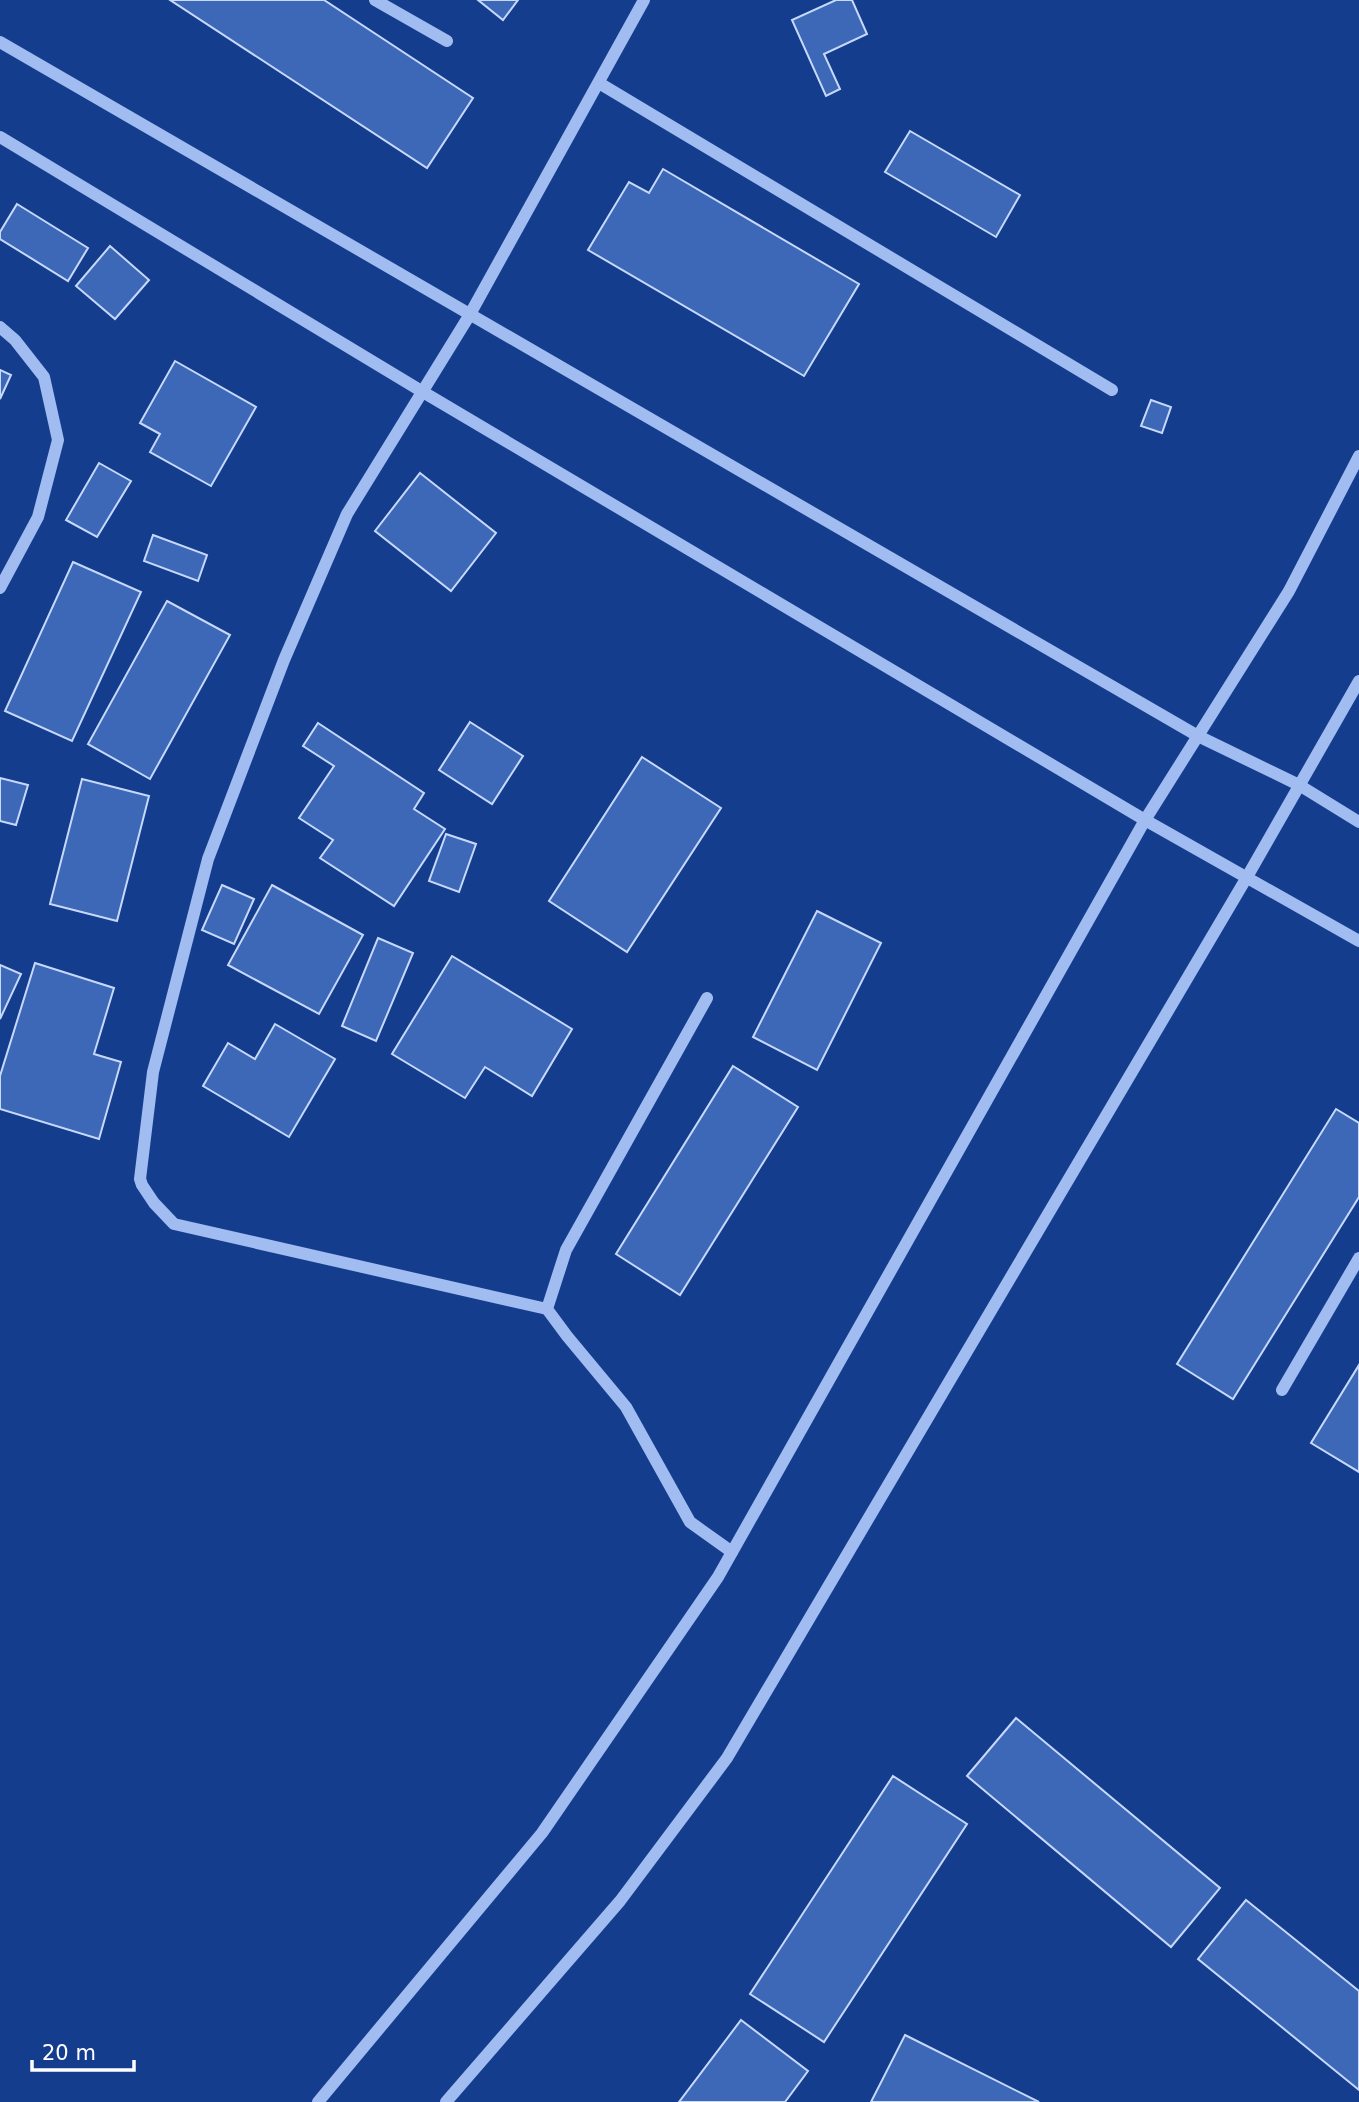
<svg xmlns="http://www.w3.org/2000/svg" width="1359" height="2102" font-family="'DejaVu Sans',sans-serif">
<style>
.building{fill:#3d67b7;stroke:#c7d9fb;stroke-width:2}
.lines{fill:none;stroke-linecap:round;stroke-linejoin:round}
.minor{stroke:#a0bcf0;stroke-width:12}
</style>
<rect width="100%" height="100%" fill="#153d8e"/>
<g class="building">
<polygon points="170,0 324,0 473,98 427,168"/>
<polygon points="478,0 518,0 503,20"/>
<polygon points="836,0 852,0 867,34 824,54 840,89 826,96 792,20"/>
<polygon points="910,131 1020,195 996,237 885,172"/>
<polygon points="663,169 859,284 804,376 588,250 629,182 649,193"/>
<polygon points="17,204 88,248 68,281 0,239 0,232"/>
<polygon points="110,246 149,280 115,319 76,286"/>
<polygon points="175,361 256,407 211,486 150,452 160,434 140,423"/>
<polygon points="0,370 11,375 0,399"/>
<polygon points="1151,400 1171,407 1162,433 1141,426"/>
<polygon points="99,463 131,481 97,537 66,520"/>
<polygon points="420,473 496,533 451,591 375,531"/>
<polygon points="153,535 207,555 198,581 144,561"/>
<polygon points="73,562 141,592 72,741 5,711"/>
<polygon points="167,601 230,635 150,779 88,744"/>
<polygon points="470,722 523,756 492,804 439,770"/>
<polygon points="318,723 424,793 414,809 445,829 394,906 320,858 333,840 299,818 334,766 303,746"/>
<polygon points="642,757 721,808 627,952 549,901"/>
<polygon points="0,778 28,785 16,825 0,821"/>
<polygon points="82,779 149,796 117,921 50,904"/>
<polygon points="446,834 476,844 459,892 429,881"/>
<polygon points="222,885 254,899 234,944 202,930"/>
<polygon points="272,885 363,935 319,1014 228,965"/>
<polygon points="817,911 881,943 817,1070 753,1037"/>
<polygon points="378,938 413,953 376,1041 342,1026"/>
<polygon points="452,956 572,1029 532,1096 485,1067 465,1098 392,1054"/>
<polygon points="35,963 114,988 94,1054 121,1062 99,1139 0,1109 0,1076"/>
<polygon points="0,965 21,974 0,1019"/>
<polygon points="275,1024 335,1059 289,1137 203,1086 228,1043 255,1059"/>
<polygon points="733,1066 798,1107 680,1295 616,1254"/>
<polygon points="1336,1109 1359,1123 1359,1197 1233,1399 1177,1364"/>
<polygon points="1359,1365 1359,1472 1311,1443"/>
<polygon points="1016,1718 1220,1888 1171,1947 967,1776"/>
<polygon points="893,1776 967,1824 824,2042 750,1994"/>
<polygon points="1246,1900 1359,1991 1359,2090 1198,1959"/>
<polygon points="741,2020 808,2071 785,2102 679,2102"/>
<polygon points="905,2035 1039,2102 871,2102"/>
</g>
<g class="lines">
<g class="minor">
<polyline points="375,0 447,41"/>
<polyline points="0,42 1198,736 1299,785 1359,822"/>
<polyline points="599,83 1112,390"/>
<polyline points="0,137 423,392 1145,820 1359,941"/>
<polyline points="0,327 15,340 44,377 58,440 38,517 0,588"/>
<polyline points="707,998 566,1250 547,1309 567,1336 626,1407 690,1522 732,1552"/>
<polyline points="547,1309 174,1224 154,1203 142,1185 140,1179 153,1072 208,859 284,660 347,514 469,316 644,0"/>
<polyline points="1282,1390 1359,1258"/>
<polyline points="318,2102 542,1833 718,1577 1145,820 1289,591 1359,456"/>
<polyline points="446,2102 620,1901 727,1758 1247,877 1359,681"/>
</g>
</g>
<path d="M32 2060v10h102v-10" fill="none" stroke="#ffffff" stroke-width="3.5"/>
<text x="42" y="2060" font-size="21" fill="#ffffff" stroke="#153d8e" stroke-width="5" paint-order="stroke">20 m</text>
</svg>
